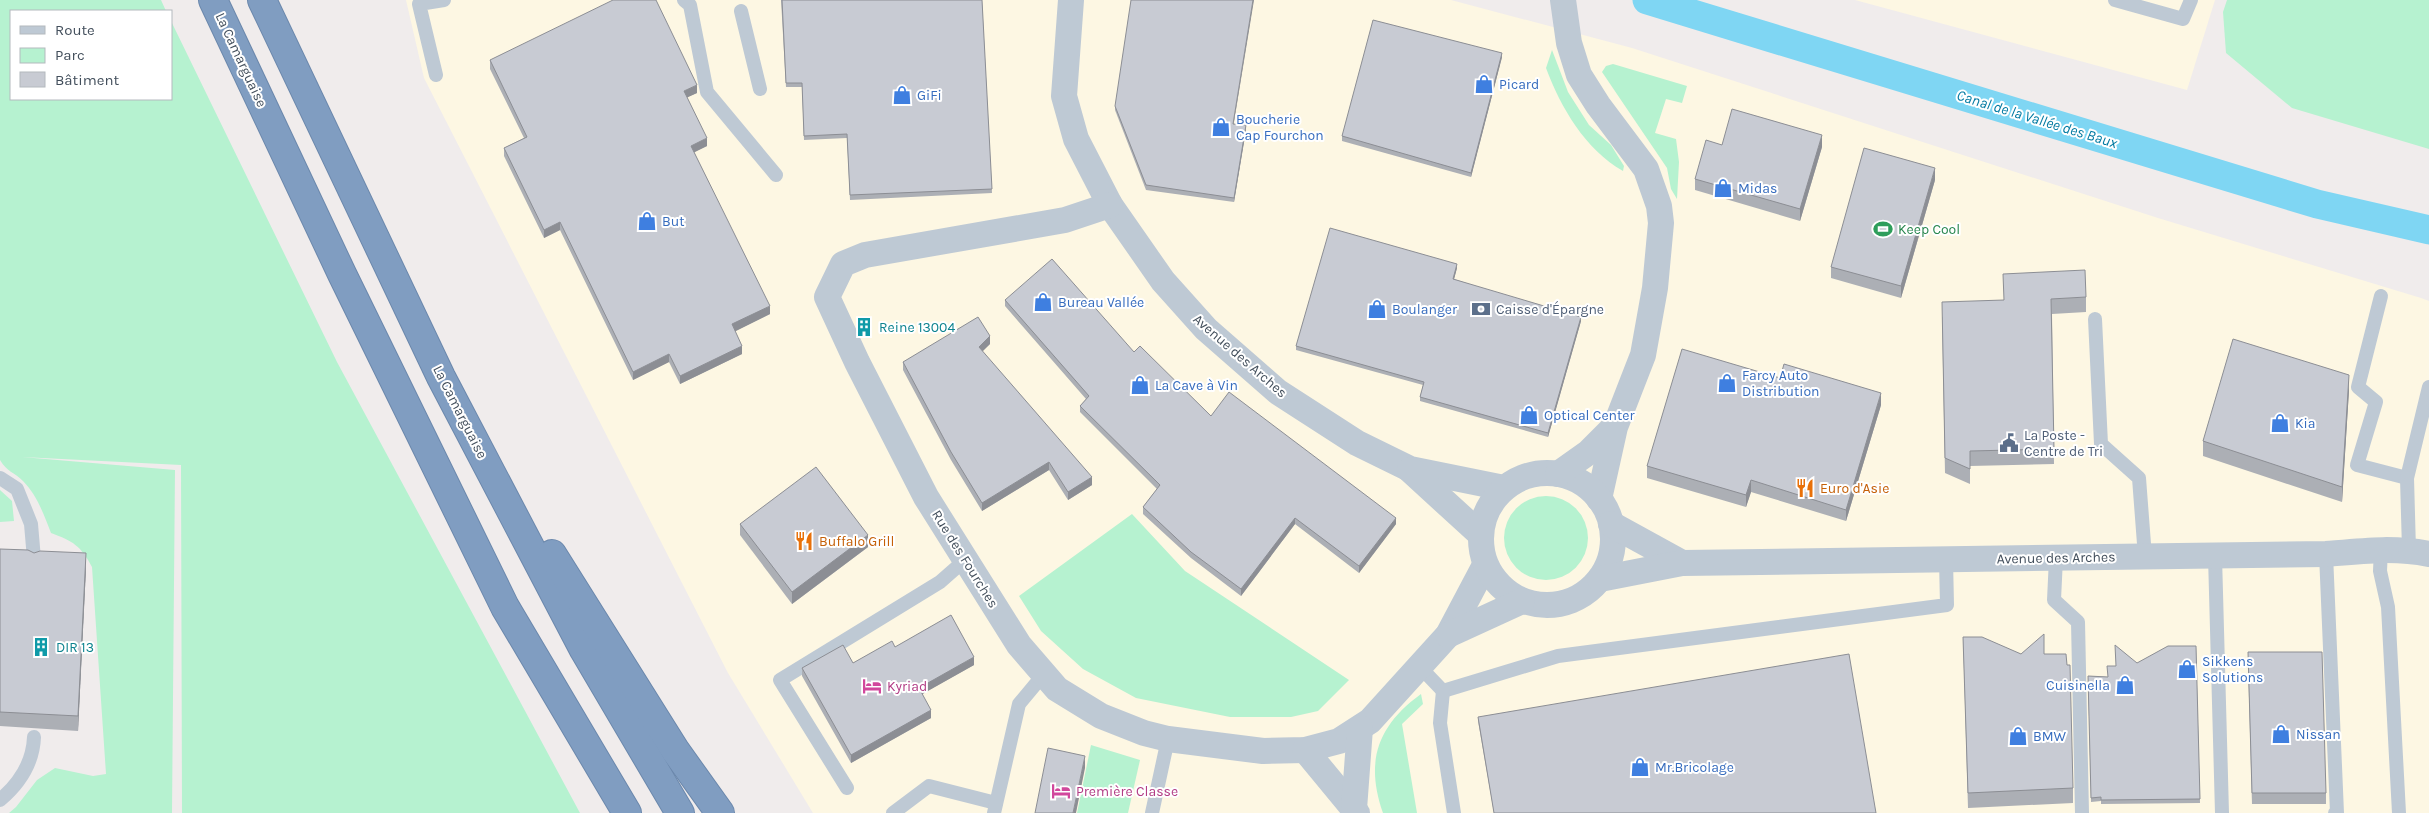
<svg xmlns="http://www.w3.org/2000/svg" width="2429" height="813" font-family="Karla,sans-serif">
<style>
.commercial{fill:#fdf7e3}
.green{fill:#b6f2d0}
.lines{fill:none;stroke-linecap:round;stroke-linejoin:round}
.canal{stroke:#7fd6f3;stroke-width:29}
.highway-casing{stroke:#6b88ac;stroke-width:30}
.lane{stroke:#bec9d4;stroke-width:14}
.street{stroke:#bec9d4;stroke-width:26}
.highway{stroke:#809dc1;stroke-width:28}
.wall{fill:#acafb5}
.shaded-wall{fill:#8c8e94}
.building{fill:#c8cbd3;stroke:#8c8e94}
.labels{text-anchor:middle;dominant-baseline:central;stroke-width:4;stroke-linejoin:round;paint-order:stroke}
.street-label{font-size:14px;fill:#434f5c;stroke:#fff}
.shop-label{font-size:14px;fill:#366cbe;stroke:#fff;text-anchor:start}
.leisure-label{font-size:14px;fill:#27864d;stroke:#fff;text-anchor:start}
.service-label{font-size:14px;fill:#4e5e75;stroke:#fff;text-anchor:start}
.culture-label{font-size:14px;fill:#0d838f;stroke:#fff;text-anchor:start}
.food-label{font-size:14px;fill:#c56008;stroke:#fff;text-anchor:start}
.hotel-label{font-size:14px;fill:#b23c85;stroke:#fff;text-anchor:start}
.water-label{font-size:15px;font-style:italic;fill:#027aa2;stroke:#fff}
</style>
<rect width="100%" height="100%" fill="#f0ecec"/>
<g class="commercial">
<polygon points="406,0 1451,0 1632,48 2158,218 2421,298 2429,301 2429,813 813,813 728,673 424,78"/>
<polygon points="1855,0 2215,0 2187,90"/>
</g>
<g class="green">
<path d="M0 0H161L166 11H11V99H171V21L337 362 580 813H182L181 465 22 457 175 470 172 813H9L16 807 37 780 55 768 93 776 106 774 92 567C81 546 73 541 51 533 44 515 37 495 23 481 14 472 7 472 0 460Z"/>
<polygon points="2227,0 2429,0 2429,149 2292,108 2226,53 2223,12"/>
<path d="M1552 50 1568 92 1589 125 1611 145 1624 166 1623 171C1585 149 1561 108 1546 68Z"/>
<polygon points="1613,64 1687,86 1682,103 1666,99 1655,133 1676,139 1679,162 1677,199 1671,189 1667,168 1602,72 1606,66"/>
<polygon points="0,490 12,501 14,521 0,522"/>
<circle cx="1546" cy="538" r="42"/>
<polygon points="1132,514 1185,571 1349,680 1318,711 1291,717 1230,717 1136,698 1083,669 1041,631 1019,596"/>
<path d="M1421 694 1423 704 1402 724 1417 813H1383C1365 762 1377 726 1421 694Z"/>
<polygon points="1091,745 1140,760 1128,813 1077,813"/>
</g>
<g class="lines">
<polyline class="canal" points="1647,0 2317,204 2429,230"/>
<g class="highway-casing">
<g id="highway">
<polyline points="213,0 342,274 505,607 627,813"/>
<polyline points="262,0 441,377 584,650 680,813"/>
<polyline points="552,554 675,750 720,813"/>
</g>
</g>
<g class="lane">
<polyline points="684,0 690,5 707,92 776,175"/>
<polyline points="2115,0 2183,19 2191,0"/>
<polyline points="741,11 760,89"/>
<polyline points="436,75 419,4 444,0"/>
<polyline points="2381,296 2358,387 2376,402 2357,465 2407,478"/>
<polyline points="2095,319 2101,444 2139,478 2145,557"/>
<polyline points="0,478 17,489 31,524 34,559"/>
<polyline points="2381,549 2380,571 2388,607 2399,813"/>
<polyline points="2409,550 2407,478 2429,387"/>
<polyline points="2326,554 2337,813 2335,813"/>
<polyline points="2215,556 2222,813"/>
<polyline points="2056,558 2054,600 2078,622 2082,813"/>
<polyline points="1420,667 1443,691 1558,656 1947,605 1946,559"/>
<polyline points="1443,691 1440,723 1454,813"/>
<polyline points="847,788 780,680 940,582 965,560"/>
<path d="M0 800C20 783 33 763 34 737"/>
<polyline points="893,813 929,786 996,803"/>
<polyline points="994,813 1019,704 1044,674"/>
<polyline points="1152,813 1168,739"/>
</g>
<g class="street">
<polyline points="1071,0 1064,96 1076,139 1110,205 1163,281 1206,329 1278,392 1357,443 1410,469 1504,488"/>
<polyline points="1563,0 1569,43 1579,75 1598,105 1646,169 1659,206 1661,223 1655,288 1643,355 1615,427 1599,499"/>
<polyline points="1110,205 1065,220 865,255 843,264 827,297 857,362 926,497 1019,645 1057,689 1101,716 1144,733 1168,739 1263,751 1305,750 1339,741 1370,721 1448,635 1485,565"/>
<polyline points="1410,470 1480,534"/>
<circle cx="1547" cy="539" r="66"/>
<polyline points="1558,474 1589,452 1614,427"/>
<polyline points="1611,524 1682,563"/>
<path d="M1600 579 1682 563 2326 554C2361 551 2394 547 2429 554"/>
<polyline points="1448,635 1522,601"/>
<polyline points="1305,750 1357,813"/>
<polyline points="1354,809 1360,728"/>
</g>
<use href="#highway" class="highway"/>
</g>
<g class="wall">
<polygon points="781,0 982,0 992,193 850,200 847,138 804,140 802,87 786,87"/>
<polygon points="1502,57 1471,177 1342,141 1342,136"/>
<polygon points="490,60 697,93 687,97 707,146 694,152 770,314 735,331 742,354 680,384 669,362 633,380 560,230 544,238 504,156 504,148 524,138 490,69"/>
<polygon points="1115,106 1234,124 1246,130 1234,202 1146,190 1115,110"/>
<polygon points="1822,147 1800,221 1695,190 1695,179"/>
<polygon points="1935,180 1901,298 1831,278 1831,267"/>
<polygon points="1457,268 1454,279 1581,321 1548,437 1420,401 1420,397 1423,385 1296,350 1296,346"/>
<polygon points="2086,297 2086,312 2052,314 2054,464 1970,466 1970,484 1945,473 1942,317 2003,300"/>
<polygon points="1005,300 1134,352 1211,416 1396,524 1359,573 1295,524 1241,596 1191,558 1143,514 1143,507 1157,489 1080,412 1080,406 1086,399 1005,306"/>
<polygon points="990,344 982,351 1092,485 1068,500 1049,470 982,511 951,460 903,370 903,362"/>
<polygon points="1780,378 1881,405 1846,521 1751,492 1746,507 1647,478 1647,466"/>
<polygon points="2349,390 2342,502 2203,456 2203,441"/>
<polygon points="740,524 868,547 792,604 740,535"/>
<polygon points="0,549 34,553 86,568 78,731 0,726"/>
<polygon points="1963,637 2021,654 2044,654 2073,788 2073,803 1968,808"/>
<polygon points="2196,646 2200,803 2101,804 2101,801 2091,802 2088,676 2108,677 2137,663"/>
<polygon points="895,647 974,665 922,694 931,718 851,763 802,676 802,668 853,663"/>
<polygon points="2248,663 2326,793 2326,804 2252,804"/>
<polygon points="1478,717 1876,813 1494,813 1478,721"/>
</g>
<g class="shaded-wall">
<polygon points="1253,0 1254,0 1233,128 1233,124"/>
<polygon points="1502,53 1502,57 1471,177 1471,173"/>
<polygon points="697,85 697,93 684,99 684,91"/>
<polygon points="1246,125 1246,130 1234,202 1234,198"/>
<polygon points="1822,135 1822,147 1800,221 1800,209"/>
<polygon points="707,138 707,146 691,154 691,146"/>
<polygon points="1935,168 1935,180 1901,298 1901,286"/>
<polygon points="560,222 560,230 544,238 544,230"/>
<polygon points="1457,264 1457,268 1453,283 1453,279"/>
<polygon points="770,306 770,314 732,333 732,324"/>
<polygon points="1581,317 1581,321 1548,437 1548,433"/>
<polygon points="990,336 990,344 979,355 979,347"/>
<polygon points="742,346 742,354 680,384 680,376"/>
<polygon points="669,354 669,362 633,380 633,372"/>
<polygon points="2349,375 2349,390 2342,502 2342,487"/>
<polygon points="1881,393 1881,405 1846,521 1846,510"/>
<polygon points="1049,462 1049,470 982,511 982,503"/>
<polygon points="1092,477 1092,485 1068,500 1068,492"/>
<polygon points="1751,480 1751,492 1746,507 1746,495"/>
<polygon points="1295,518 1295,524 1241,596 1241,589"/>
<polygon points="1396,518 1396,524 1359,573 1359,566"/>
<polygon points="868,535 868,547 792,604 792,592"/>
<polygon points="86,553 86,568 78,731 78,716"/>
<polygon points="974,657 974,665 919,696 919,688"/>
<polygon points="931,710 931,718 851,763 851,755"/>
<polygon points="1085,756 1085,768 1076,813 1073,813"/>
</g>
<g class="building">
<polygon points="613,0 656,0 697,85 684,91 707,138 691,146 770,306 732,324 742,346 680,376 669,354 633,372 560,222 544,230 504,148 527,137 490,60"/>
<polygon points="782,0 982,0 992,189 850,195 847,134 804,136 802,83 786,83"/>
<polygon points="1131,0 1253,0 1233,124 1246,125 1234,198 1146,185 1115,106"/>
<polygon points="1373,20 1502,53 1471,173 1342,136"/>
<polygon points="1732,109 1822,135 1800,209 1695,179 1706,140 1722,145"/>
<polygon points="1864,148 1935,168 1901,286 1831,267"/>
<polygon points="1330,228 1457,264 1453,279 1581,317 1548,433 1420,397 1424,382 1296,346"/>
<polygon points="1052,259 1134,352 1140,346 1211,416 1229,392 1396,518 1359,566 1295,518 1241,589 1191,552 1143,507 1160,485 1080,406 1089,396 1005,300"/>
<polygon points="2085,270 2086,297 2051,299 2054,449 1970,451 1970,469 1945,458 1942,302 2004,300 2003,274"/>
<polygon points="978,317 990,336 979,347 1092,477 1068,492 1049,462 982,503 951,452 903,362"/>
<polygon points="2233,339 2349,375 2342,487 2203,441"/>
<polygon points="1682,349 1780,378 1784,364 1881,393 1846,510 1751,480 1746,495 1647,466"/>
<polygon points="816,467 868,535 792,592 740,524"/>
<polygon points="0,549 28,550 34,553 40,551 86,553 78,716 0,712"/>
<polygon points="951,615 974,657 919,688 931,710 851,755 802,668 843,645 853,663 892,641 895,647"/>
<polygon points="2044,634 2044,654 2066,654 2067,665 2070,665 2073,788 1968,793 1963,637 1982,637 2021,654"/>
<polygon points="2115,645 2137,663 2168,646 2196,646 2200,799 2101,800 2101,797 2091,798 2088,676 2108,677 2107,666 2116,666"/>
<polygon points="2248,652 2322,652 2326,793 2252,793"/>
<polygon points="1849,654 1876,813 1494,813 1478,717"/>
<polygon points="1048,748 1085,756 1073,813 1035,813"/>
</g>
<defs>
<g id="shop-bare" transform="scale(1.5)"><path d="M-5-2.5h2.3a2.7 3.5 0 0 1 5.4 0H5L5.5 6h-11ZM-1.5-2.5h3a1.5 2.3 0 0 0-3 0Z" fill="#3f7fe0" stroke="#fff" stroke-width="2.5" paint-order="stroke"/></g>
<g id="stadium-bare" transform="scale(1.5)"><path d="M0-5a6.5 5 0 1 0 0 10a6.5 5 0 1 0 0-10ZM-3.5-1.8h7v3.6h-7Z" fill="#2e9e5b" stroke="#fff" stroke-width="2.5" paint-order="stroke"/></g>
<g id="bank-bare" transform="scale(1.5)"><path d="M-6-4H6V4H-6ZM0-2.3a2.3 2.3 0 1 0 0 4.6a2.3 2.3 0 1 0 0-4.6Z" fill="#5c6f8a" stroke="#fff" stroke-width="2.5" paint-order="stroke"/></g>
<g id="building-bare" transform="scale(1.5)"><path d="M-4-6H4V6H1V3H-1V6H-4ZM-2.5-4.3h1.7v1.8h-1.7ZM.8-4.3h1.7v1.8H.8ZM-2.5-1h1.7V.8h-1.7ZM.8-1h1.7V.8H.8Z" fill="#0f9aa8" stroke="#fff" stroke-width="2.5" paint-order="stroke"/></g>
<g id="civic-bare" transform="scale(1.5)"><path d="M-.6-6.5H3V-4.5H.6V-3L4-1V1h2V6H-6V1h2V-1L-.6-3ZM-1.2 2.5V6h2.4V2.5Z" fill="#5c6f8a" stroke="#fff" stroke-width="2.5" paint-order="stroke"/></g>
<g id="restaurant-bare" transform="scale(1.5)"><path d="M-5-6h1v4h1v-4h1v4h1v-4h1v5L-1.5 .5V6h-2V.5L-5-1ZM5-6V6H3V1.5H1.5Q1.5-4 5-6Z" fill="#e8710a" stroke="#fff" stroke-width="2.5" paint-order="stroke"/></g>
<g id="hotel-bare" transform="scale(1.5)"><path d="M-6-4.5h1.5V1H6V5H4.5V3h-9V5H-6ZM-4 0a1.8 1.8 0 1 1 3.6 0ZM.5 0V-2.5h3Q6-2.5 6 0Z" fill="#d1479c" stroke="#fff" stroke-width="2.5" paint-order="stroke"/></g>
</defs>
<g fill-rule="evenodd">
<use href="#shop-bare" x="1484" y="84"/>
<use href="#shop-bare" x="902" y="95"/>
<use href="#shop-bare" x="1221" y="127"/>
<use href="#shop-bare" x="1723" y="188"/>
<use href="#shop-bare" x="647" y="221"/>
<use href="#stadium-bare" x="1883" y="229"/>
<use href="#shop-bare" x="1043" y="302"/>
<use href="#shop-bare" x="1377" y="309"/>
<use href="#bank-bare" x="1481" y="309"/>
<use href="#building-bare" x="864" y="327"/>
<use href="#shop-bare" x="1727" y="383"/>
<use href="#shop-bare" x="1140" y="385"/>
<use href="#shop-bare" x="1529" y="415"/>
<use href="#shop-bare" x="2280" y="423"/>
<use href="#civic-bare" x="2009" y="443"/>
<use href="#restaurant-bare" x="1805" y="488"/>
<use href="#restaurant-bare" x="804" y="541"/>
<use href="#building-bare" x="41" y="647"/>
<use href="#shop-bare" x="2187" y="669"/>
<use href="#shop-bare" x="2125" y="685"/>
<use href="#hotel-bare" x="872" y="686"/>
<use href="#shop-bare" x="2281" y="734"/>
<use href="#shop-bare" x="2018" y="736"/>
<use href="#shop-bare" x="1640" y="767"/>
<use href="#hotel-bare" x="1061" y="791"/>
</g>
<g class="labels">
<g class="street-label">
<text transform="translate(241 60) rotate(65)">La Camarguaise</text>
<text transform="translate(1240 356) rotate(41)">Avenue des Arches</text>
<text transform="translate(460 412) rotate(63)">La Camarguaise</text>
<text transform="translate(2056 558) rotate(-1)">Avenue des Arches</text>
<text transform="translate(965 559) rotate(58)">Rue des Fourches</text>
</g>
<g class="shop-label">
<text x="1499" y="84">Picard</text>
<text x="917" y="95">GiFi</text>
<text x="1236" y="119">Boucherie<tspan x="1236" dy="16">Cap Fourchon</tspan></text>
<text x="1738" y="188">Midas</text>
<text x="662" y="221">But</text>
<text x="1058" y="302">Bureau Vallée</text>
<text x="1392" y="309">Boulanger</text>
<text x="1742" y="375">Farcy Auto<tspan x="1742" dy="16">Distribution</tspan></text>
<text x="1155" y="385">La Cave à Vin</text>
<text x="1544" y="415">Optical Center</text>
<text x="2295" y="423">Kia</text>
<text x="2202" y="661">Sikkens<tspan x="2202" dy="16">Solutions</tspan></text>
<text x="2110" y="685" text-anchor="end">Cuisinella</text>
<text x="2296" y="734">Nissan</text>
<text x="2033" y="736">BMW</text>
<text x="1655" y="767">Mr.Bricolage</text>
</g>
<g class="leisure-label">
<text x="1898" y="229">Keep Cool</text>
</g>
<g class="service-label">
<text x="1496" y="309">Caisse d'Épargne</text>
<text x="2024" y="435">La Poste -<tspan x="2024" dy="16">Centre de Tri</tspan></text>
</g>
<g class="culture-label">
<text x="879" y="327">Reine 13004</text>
<text x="56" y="647">DIR 13</text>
</g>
<g class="food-label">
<text x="1820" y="488">Euro d'Asie</text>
<text x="819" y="541">Buffalo Grill</text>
</g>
<g class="hotel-label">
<text x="887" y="686">Kyriad</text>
<text x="1076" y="791">Première Classe</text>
</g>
<g class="water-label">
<text transform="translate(2037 119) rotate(17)">Canal de la Vallée des Baux</text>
</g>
</g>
<rect x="10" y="10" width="162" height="90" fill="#ffffff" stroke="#b4b9be"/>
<rect x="20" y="26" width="25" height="8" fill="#bec9d4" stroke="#b4b9be"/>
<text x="55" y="35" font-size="15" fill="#434f5c">Route</text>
<rect x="20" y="48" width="25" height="15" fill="#b6f2d0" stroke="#b4b9be"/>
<text x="55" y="60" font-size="15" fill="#434f5c">Parc</text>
<rect x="20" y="72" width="25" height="15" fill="#c8cbd3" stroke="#b4b9be"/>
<text x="55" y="85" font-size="15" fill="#434f5c">Bâtiment</text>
</svg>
